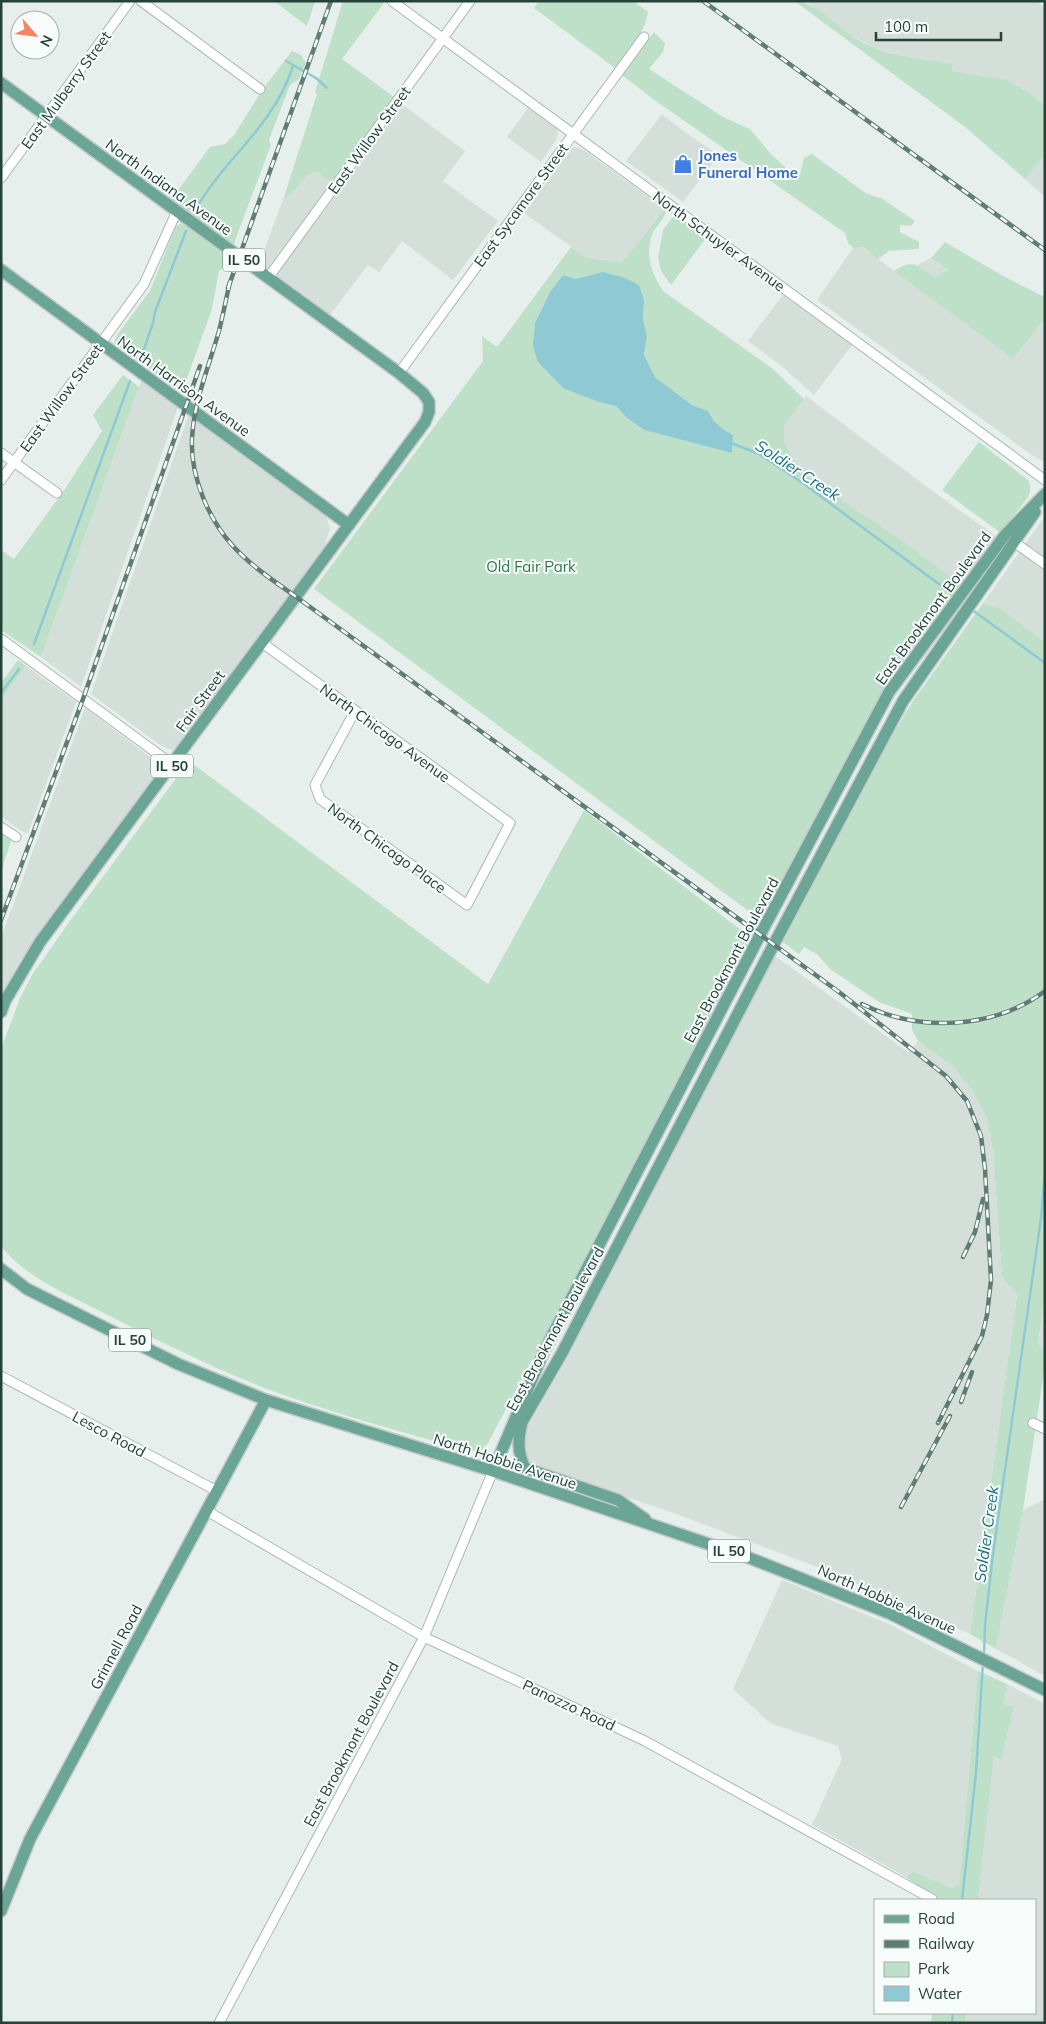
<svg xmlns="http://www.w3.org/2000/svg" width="1046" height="2024" font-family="Mulish,sans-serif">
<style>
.built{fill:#d4dfda}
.green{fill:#bfe0c8;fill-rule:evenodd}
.water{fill:#8ec9d4}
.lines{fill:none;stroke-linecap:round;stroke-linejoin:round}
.stream{stroke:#8ec9d4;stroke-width:2.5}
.minor-casing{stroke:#a8b8b2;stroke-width:11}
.major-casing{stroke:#c2cac8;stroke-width:14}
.minor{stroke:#fff;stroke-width:9}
.major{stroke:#6aa596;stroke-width:11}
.rail-casing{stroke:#5f7d75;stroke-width:4.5}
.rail{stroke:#f7fbf9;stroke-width:2.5;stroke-dasharray:8;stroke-linecap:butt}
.labels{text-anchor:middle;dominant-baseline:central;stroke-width:4;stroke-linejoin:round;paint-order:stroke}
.shield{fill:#f7fbf9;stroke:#637a73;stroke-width:1}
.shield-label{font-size:14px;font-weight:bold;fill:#24423a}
.street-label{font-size:15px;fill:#24423a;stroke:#f7fbf9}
.shop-label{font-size:15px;font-weight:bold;fill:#366cbe;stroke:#f7fbf9;text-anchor:start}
.park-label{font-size:15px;fill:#2d7a4b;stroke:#f7fbf9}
.water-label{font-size:16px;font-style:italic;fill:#1c6f80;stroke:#f7fbf9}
</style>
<rect width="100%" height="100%" fill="#e6efeb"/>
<g class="built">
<polygon points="806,1 1036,1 1045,8 1045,105 1028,92 1005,79 952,71 953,64 903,56 873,47 851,35"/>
<polygon points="403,105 465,151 443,181 498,221 453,280 402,241 379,272 368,265 329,316 280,279 277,274"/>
<polygon points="528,108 557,129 558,133 556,140 541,162 507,137"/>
<polygon points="662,114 686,133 719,155 683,202 626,161"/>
<polygon points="573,147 579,148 584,150 665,209 622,262 587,258 524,213"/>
<polygon points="1045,155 1045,197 1025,179"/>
<polygon points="316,171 331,182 269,268 264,268 259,264 284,197 289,196 307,176"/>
<polygon points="862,247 1013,359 1042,322 1045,323 1045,462 1036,458 817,300 853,248"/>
<polygon points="931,258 948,270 935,277 918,265"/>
<polygon points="783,295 852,345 814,395 784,368 748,341"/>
<polygon points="142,379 178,407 81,687 41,657"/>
<polygon points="806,396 938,495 993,534 995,537 995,541 960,584 900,539 801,472 784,442 784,426"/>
<polygon points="189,414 326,515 330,529 324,547 320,555 176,747 172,750 160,745 91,694"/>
<polygon points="1045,516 1045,642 1000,608 983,603"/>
<polygon points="26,666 76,702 28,833 21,831 1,816 1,700"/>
<polygon points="85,708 158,763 158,771 20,961 1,995 1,938"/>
<polygon points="775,956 908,1052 918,1041 953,1067 972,1090 986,1116 993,1150 1002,1277 1017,1295 970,1634 823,1569 671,1512 536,1467 529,1462 525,1456 523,1449 524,1434 567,1359"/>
<polygon points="1045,1294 1045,1349 1038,1346"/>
<polygon points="1045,1499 1045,1676 996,1649 1023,1510"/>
<polygon points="782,1580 889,1624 978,1671 959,1884 952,1888 913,1871 906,1877 812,1825 842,1759 838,1746 770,1723 733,1689"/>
<polygon points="1007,1684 1045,1704 1045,2023 965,2023 966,2013 1035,2013 1035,1900 978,1900 994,1757 1001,1760 1014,1706 1004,1704"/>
</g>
<g class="green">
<polygon points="274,1 315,1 307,26"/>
<polygon points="343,1 381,1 384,3 342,59 394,97 331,182 316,171 307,176 289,196 284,197 317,94 315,92"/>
<path d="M539 1H633L648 12C645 34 627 51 615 68L534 8Z"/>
<path d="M803 2C824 10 840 29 860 41 889 57 921 58 953 64L952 71 1005 79 1028 92 1045 105V155L1025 179 965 127 797 3Z"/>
<polygon points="654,32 665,43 663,52 649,69 723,117 750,129 771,154 787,169 800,174 804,158 812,154 867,194 881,198 915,221 911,226 900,225 900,232 919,242 919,249 889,251 878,259 863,247 853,248 848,243 845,233 653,99 622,75"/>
<polygon points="292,51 301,55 306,63 299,79 290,85 269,140 271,145 233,246 170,201 210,147 225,144 234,135 263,89"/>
<path d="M665 209 666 212C663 221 654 228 652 235 645 255 652 275 663 291L773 369 804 399 784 426V442L801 472 900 539 960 584 888 686 762 921 314 589 483 361 482 336 497 347 571 247 587 258 622 262ZM603 272 644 300 643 319 647 336 644 355 655 377 692 405 708 411 714 421 723 429 733 435 732 453 644 430 627 418 616 406 599 402 551 374 538 362 535 323 550 292 563 275 575 279Z"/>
<polygon points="674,216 706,238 671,285 661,271 658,258 663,230"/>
<polygon points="180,224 191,228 229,257 227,266 219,271 212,309 182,392 114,343 117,335 150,291 173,233 176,226"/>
<path d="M945 242 1005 277 1045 297V323L1042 322 1013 359 894 271C914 258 918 266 935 277L948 270 931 258Z"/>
<polygon points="123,375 139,387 41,657 1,630 1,550 14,559 65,489 102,431 93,415"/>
<path d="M979 442 1028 480C1031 486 1031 491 1028 497L1001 533 942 490Z"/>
<polygon points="983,603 1000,608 1045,642 1045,1293 1038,1345 1045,1349 1045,1365 1023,1510 996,1649 970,1634 1017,1295 1002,1277 993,1150 986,1116 972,1090 953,1067 918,1041 912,1030 912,1014 879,1002 830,969 818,955 804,947 799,954 783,942 893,734 913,701"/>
<polygon points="18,660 26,666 1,700 1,683"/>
<path d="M189 761 488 984 584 810 754 940 488 1443 480 1452 465 1450C400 1431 334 1414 270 1390 212 1368 157 1340 102 1312 67 1294 26 1278 1 1246V1049L20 998 32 975 67 925Z"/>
<polygon points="1,831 10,837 11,841 1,871"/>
<polygon points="978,1671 1007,1684 1004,1704 1014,1706 1001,1760 994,1757 978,1900 932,1900 925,1891 906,1877 913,1871 952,1888 959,1884"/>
<polygon points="932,2013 966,2013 965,2023 931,2023"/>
</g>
<polygon class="water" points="603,272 625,278 639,285 644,300 643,319 647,336 644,355 655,377 692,405 708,411 714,421 723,429 733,435 732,453 644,430 627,418 616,406 599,402 563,388 538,362 533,346 535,323 550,292 563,275 575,279"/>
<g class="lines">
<g class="stream">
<polyline points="286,61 316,78 327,88"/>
<path d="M194 212C224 158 273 128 293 66"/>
<polyline points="143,352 153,323 155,312 186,231"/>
<polyline points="731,443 759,454 800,481 955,596"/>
<polyline points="971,609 1045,663"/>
<polyline points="34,644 130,381"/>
<polyline points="1,693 19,669"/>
<polyline points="984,1655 985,1625 993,1554 1041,1218 1045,1173"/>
<polyline points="962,1900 976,1773 983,1663"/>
<polyline points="952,2023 953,2013"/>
</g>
<g class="minor-casing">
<g id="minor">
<polyline points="141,1 260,89"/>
<polyline points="392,1 1045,480"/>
<polyline points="1,178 130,1"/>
<polyline points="268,278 470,1"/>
<polyline points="399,373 644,37"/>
<polyline points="1,453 57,493"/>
<polyline points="1,480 144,284 177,211"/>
<polyline points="1014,542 1045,564"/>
<polyline points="1,639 173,765"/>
<polyline points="261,642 510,823 467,905 320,799 315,785 355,711"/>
<polyline points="1,827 16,837"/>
<polyline points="1,1376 217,1491"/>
<polyline points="1033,1423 1045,1429"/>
<polyline points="207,1511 424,1637 645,1741 932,1899"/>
<polyline points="219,2023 424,1637 493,1471"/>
</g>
</g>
<g class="major-casing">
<g id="major">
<polyline points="1,83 399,373 423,393 429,402 429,412 425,422 40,942 5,1001 1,1012"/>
<polyline points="1,270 349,525"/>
<polyline points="1,1269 27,1289 178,1364 266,1400 493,1471 747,1557 891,1614 1045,1690"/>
<path d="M522 1422C518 1439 517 1452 525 1468L618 1500 645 1519"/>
<polyline points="518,1429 562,1353 774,944 903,701 1035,512"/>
<polyline points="493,1471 544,1351 760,935 889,692 1005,535 1045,494"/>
<polyline points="1,1911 30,1839 266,1400"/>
</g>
</g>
<use href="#minor" class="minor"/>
<use href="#major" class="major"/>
<g class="rail-casing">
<g id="rail">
<polyline points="703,1 1045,250"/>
<path d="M230 282C226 299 223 315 219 331 209 366 194 401 192 438 190 475 208 519 233 546 251 566 274 581 295 596L839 992 946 1076 967 1101 981 1136 985 1169 991 1280 987 1315 982 1336 938 1423"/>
<polyline points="228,288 331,1"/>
<polyline points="1,920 83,699 200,366"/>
<path d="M862 1004C919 1033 994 1029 1045 991"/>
<polyline points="963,1257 975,1232 983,1199"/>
<polyline points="961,1402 972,1372"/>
<polyline points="901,1507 950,1416"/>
</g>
</g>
<use href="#rail" class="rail"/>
</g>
<defs>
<g id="shop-bare" transform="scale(1.5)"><path d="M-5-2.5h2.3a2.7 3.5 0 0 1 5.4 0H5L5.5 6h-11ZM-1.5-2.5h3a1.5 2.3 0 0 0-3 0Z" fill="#3f7fe0" stroke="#f7fbf9" stroke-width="2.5" paint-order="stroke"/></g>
</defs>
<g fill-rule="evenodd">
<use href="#shop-bare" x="683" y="164"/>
</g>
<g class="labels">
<g class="shield">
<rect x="223" y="248.5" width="42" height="23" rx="4"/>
<rect x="151" y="754.5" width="42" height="23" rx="4"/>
<rect x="109" y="1328.5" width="42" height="23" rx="4"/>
<rect x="708" y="1539.5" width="42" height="23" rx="4"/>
</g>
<g class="shield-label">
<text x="244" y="260">IL 50</text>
<text x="172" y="766">IL 50</text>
<text x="130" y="1340">IL 50</text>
<text x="729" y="1551">IL 50</text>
</g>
<g class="street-label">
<text transform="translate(66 90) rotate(-54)">East Mulberry Street</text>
<text transform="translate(369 140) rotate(-54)">East Willow Street</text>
<text transform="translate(169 187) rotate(36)">North Indiana Avenue</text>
<text transform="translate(521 205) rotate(-54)">East Sycamore Street</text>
<text transform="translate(719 241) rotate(36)">North Schuyler Avenue</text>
<text transform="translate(184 386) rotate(36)">North Harrison Avenue</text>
<text transform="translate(61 398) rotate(-54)">East Willow Street</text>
<text transform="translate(933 608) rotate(-54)">East Brookmont Boulevard</text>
<text transform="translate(200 701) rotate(-54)">Fair Street</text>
<text transform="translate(385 733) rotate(36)">North Chicago Avenue</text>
<text transform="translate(387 848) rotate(36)">North Chicago Place</text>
<text transform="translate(731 960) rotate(-62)">East Brookmont Boulevard</text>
<text transform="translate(555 1329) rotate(-61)">East Brookmont Boulevard</text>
<text transform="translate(109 1434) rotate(28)">Lesco Road</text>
<text transform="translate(505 1461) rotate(18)">North Hobbie Avenue</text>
<text transform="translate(887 1599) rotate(24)">North Hobbie Avenue</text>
<text transform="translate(116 1647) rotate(-62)">Grinnell Road</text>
<text transform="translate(569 1705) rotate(25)">Panozzo Road</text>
<text transform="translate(351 1744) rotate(-62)">East Brookmont Boulevard</text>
</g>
<g class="shop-label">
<text x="698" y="155">Jones<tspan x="698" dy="17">Funeral Home</tspan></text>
</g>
<g class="park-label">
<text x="531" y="566">Old Fair Park</text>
</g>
<g class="water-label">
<text transform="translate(798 470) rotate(33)">Soldier Creek</text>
<text transform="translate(986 1534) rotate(-82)">Soldier Creek</text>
</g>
</g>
<rect width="1046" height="2024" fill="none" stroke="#24423a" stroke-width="5"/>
<rect x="874" y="1899" width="162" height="115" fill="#f7fbf9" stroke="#a3b1ad"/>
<rect x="884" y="1915" width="25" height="8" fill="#6aa596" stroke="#a3b1ad"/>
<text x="918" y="1924" font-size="15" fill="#24423a">Road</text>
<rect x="884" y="1940" width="25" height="8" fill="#5f7d75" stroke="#a3b1ad"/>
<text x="918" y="1949" font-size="15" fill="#24423a">Railway</text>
<rect x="884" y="1962" width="25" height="15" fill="#bfe0c8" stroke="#a3b1ad"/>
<text x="918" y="1974" font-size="15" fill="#24423a">Park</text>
<rect x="884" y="1986" width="25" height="15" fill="#8ec9d4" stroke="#a3b1ad"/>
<text x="918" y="1999" font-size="15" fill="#24423a">Water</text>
<g transform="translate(35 35) rotate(118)"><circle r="24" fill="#f7fbf9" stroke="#a3b1ad"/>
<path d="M0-4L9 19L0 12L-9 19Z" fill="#f4845f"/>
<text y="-8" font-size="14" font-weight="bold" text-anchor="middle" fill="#24423a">N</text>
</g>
<path d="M876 32v8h125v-8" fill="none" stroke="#24423a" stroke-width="2.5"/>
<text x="884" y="32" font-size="15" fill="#24423a" stroke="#f7fbf9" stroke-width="4" paint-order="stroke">100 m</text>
</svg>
